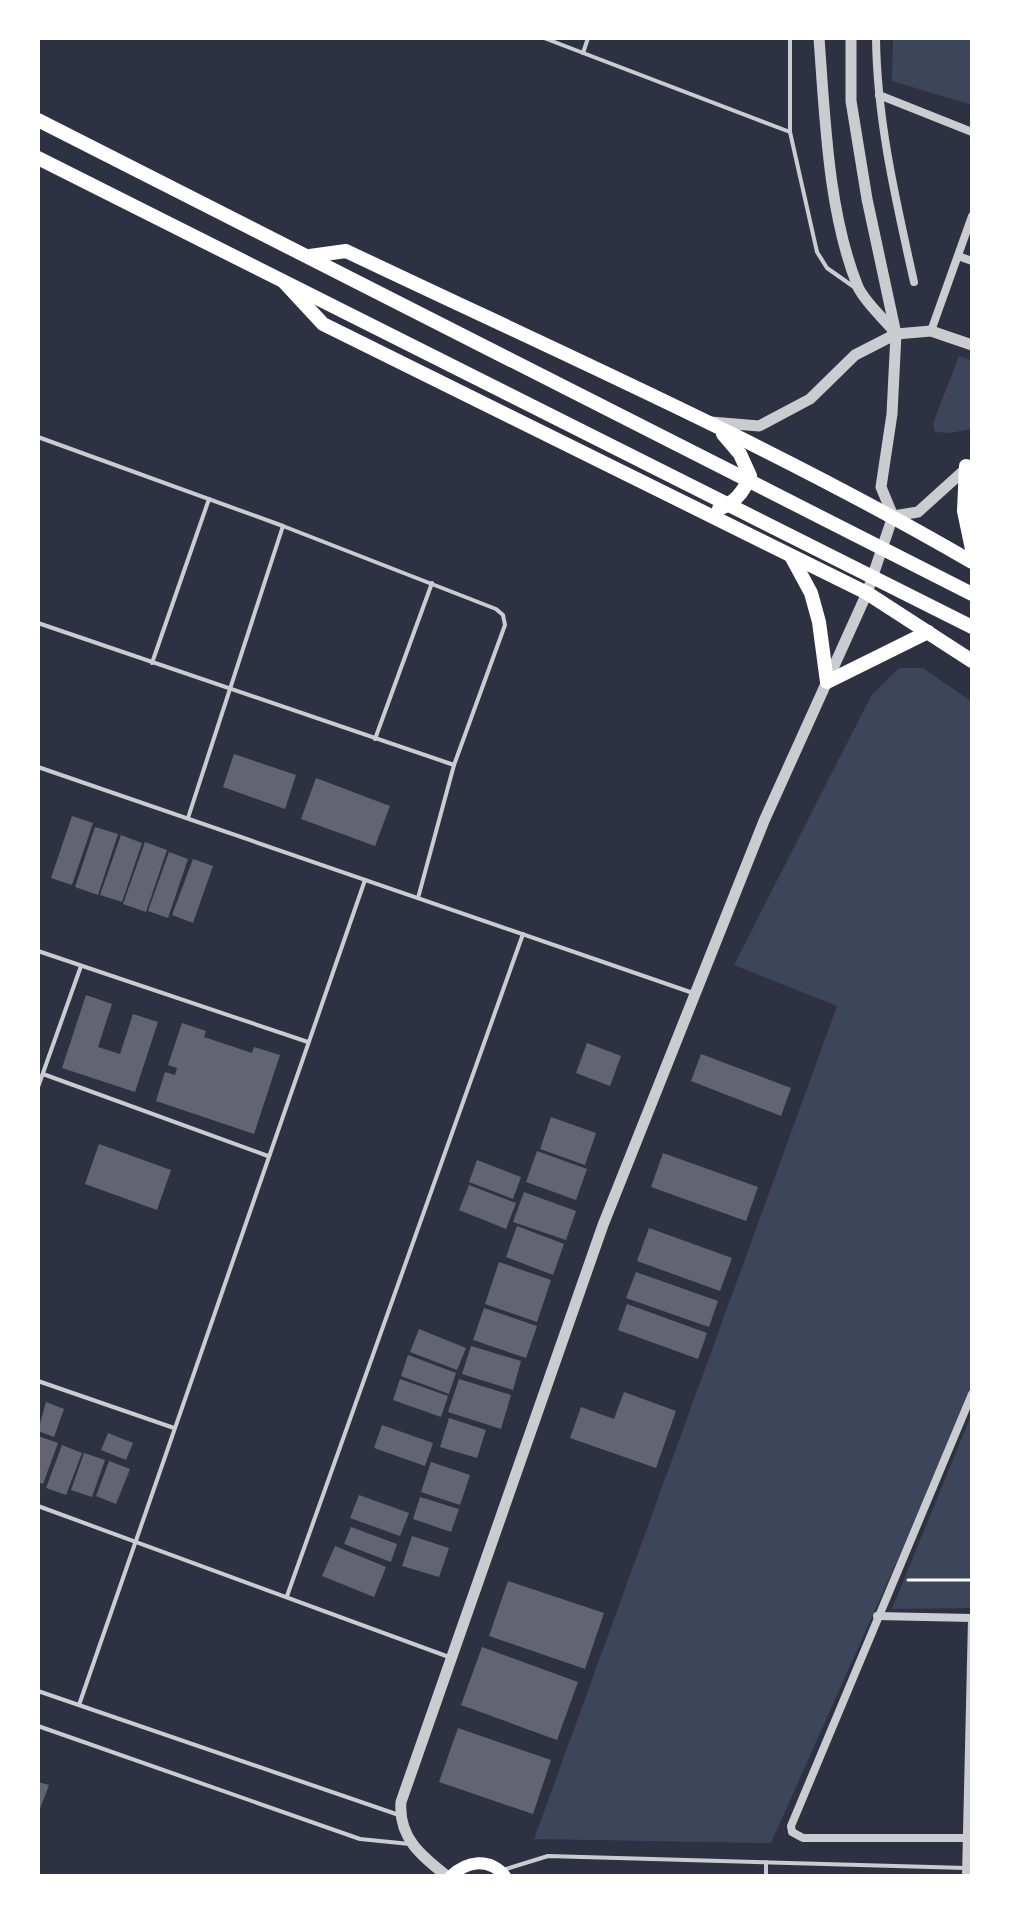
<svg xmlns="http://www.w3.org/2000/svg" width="1010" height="1914" font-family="Quicksand,sans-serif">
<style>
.green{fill:#3c4559}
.building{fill:#626471}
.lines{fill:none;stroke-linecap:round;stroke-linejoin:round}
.path{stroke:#fff;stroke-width:3}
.service{stroke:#caccd0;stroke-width:4}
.minor{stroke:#caccd0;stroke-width:8}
.tertiary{stroke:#caccd0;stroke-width:11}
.secondary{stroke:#fff;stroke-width:12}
.primary{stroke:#fff;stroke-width:14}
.trunk{stroke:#fff;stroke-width:14}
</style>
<rect width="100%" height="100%" fill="#2d3142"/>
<g class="green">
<polygon points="893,38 972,38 972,105 892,81"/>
<polygon points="959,356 972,360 972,429 950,433 935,432 933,423"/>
<polygon points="899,668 923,668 972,702 972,1393 771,1843 534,1839 837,1006 734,965 871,696"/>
<polygon points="972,1413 972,1608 892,1609"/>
</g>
<g class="building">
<polygon points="234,754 296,775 285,809 223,787"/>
<polygon points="316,778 390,806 375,846 301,819"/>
<polygon points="72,816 93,823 72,885 51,878"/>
<polygon points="95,827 118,834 98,895 75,887"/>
<polygon points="121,835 142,843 122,902 100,895"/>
<polygon points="145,842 167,850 146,912 123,904"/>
<polygon points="169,852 188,859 168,918 148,911"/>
<polygon points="193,859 213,866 193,923 172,915"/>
<polygon points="86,995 112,1004 98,1047 120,1054 133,1014 158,1022 135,1092 62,1068"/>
<polygon points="182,1023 206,1031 204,1037 252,1053 254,1047 280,1055 254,1134 156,1101 165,1072 175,1075 177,1068 168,1065"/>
<polygon points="587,1043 621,1056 610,1086 576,1073"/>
<polygon points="701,1054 791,1088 781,1116 691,1081"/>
<polygon points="551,1117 596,1133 585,1165 540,1149"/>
<polygon points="99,1144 171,1170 157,1210 85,1184"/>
<polygon points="537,1151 587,1169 576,1200 526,1182"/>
<polygon points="663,1153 758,1187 746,1221 651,1187"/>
<polygon points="477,1160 521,1177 513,1199 469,1182"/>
<polygon points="469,1185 516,1203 506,1229 459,1210"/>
<polygon points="524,1192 576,1211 566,1240 513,1222"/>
<polygon points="517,1226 564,1244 553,1275 506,1257"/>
<polygon points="649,1228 732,1258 720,1291 637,1261"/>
<polygon points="499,1262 551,1280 537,1322 485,1304"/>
<polygon points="636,1272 718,1301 709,1327 626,1298"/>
<polygon points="627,1304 707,1333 698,1359 618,1330"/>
<polygon points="484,1308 537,1326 526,1358 473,1340"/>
<polygon points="419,1329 466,1348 457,1370 410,1352"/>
<polygon points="471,1346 521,1361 513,1390 462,1374"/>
<polygon points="408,1355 456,1373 449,1394 401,1376"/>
<polygon points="400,1379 448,1396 441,1417 393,1400"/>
<polygon points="459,1379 511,1395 501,1429 448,1412"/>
<polygon points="624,1392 676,1411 656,1468 570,1438 581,1407 614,1419"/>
<polygon points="46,1402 64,1409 54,1437 38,1431"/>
<polygon points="449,1418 486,1430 477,1458 440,1447"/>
<polygon points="382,1425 433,1443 425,1466 374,1448"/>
<polygon points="108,1433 133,1443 126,1460 101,1450"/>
<polygon points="38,1436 58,1443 43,1484 38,1482"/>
<polygon points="62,1445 82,1453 66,1495 46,1488"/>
<polygon points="84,1453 105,1460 92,1497 71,1490"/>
<polygon points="109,1461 130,1469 116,1504 96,1496"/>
<polygon points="431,1462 470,1475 460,1505 421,1492"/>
<polygon points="359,1495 409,1513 400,1536 350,1518"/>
<polygon points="420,1497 459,1509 451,1532 413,1519"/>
<polygon points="351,1527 397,1544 391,1562 344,1544"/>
<polygon points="412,1536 449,1548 439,1577 402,1566"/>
<polygon points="335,1546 386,1567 374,1597 322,1576"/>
<polygon points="508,1581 604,1613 585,1669 489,1636"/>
<polygon points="482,1647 578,1682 557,1740 461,1705"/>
<polygon points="458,1728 551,1760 533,1814 439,1782"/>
<polygon points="38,1782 49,1785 38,1814"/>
</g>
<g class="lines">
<polyline class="path" points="908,1580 972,1580"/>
<g class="service">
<polyline points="544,38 790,132"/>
<polyline points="790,38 790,132 817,252 827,268 854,287"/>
<polyline points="583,53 588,38"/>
<polyline points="38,437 283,526 496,609 503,615 505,625 454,765"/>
<polyline points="38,623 454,765 418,898"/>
<polyline points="152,663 209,499"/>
<polyline points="375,739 432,583"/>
<polyline points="38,767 693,993"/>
<polyline points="188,818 283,526"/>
<polyline points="38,951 308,1042"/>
<polyline points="43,1074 268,1156"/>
<polyline points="38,1087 81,966"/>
<polyline points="38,1381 174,1428"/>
<polyline points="38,1506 449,1657"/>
<polyline points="287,1596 523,934"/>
<polyline points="38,1691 399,1815"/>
<polyline points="79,1705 365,880"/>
<polyline points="38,1726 360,1839 410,1844"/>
<polyline points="503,1870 548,1856 966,1868"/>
<polyline points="766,1876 766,1862"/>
</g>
<g class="minor">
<path d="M876 38C877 121 896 201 914 282"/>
<polyline points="879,95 972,132"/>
<polyline points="958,256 972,261"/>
<polyline points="931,331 972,216"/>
<polyline points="877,1616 972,1618"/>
<polyline points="967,1838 803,1838 792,1832 791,1826 972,1394"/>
<polyline points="966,1876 972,1619"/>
</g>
<g class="tertiary">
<path d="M819 38C825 118 828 213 858 287 865 302 882 317 893 330"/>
<polyline points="851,38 851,101 867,199 896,334 892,414 881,487 893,516"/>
<polyline points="711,422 759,426 810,399 855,355 896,334 931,331 972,345"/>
<polyline points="893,516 918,512 970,465"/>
<path d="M447 1876C421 1856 398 1837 401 1802L603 1225 764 821 867 593 893 516"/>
</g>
<path class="secondary" d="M451 1876C467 1861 489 1857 505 1876"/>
<g class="primary">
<path d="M310 256 346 251C556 351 771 445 972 562"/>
<polyline points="285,283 323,324 867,593 972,661"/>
<polyline points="966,466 964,511 972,549"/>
<path d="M719 509C735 503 744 492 750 476L740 454 723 434"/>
<polyline points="791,556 811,593 819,622 827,682 928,632"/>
</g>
<g class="trunk">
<polyline points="38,120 972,594"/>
<polyline points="38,158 972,627"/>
</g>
</g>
<rect width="1010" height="1914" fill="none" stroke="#ffffff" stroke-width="80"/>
</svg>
